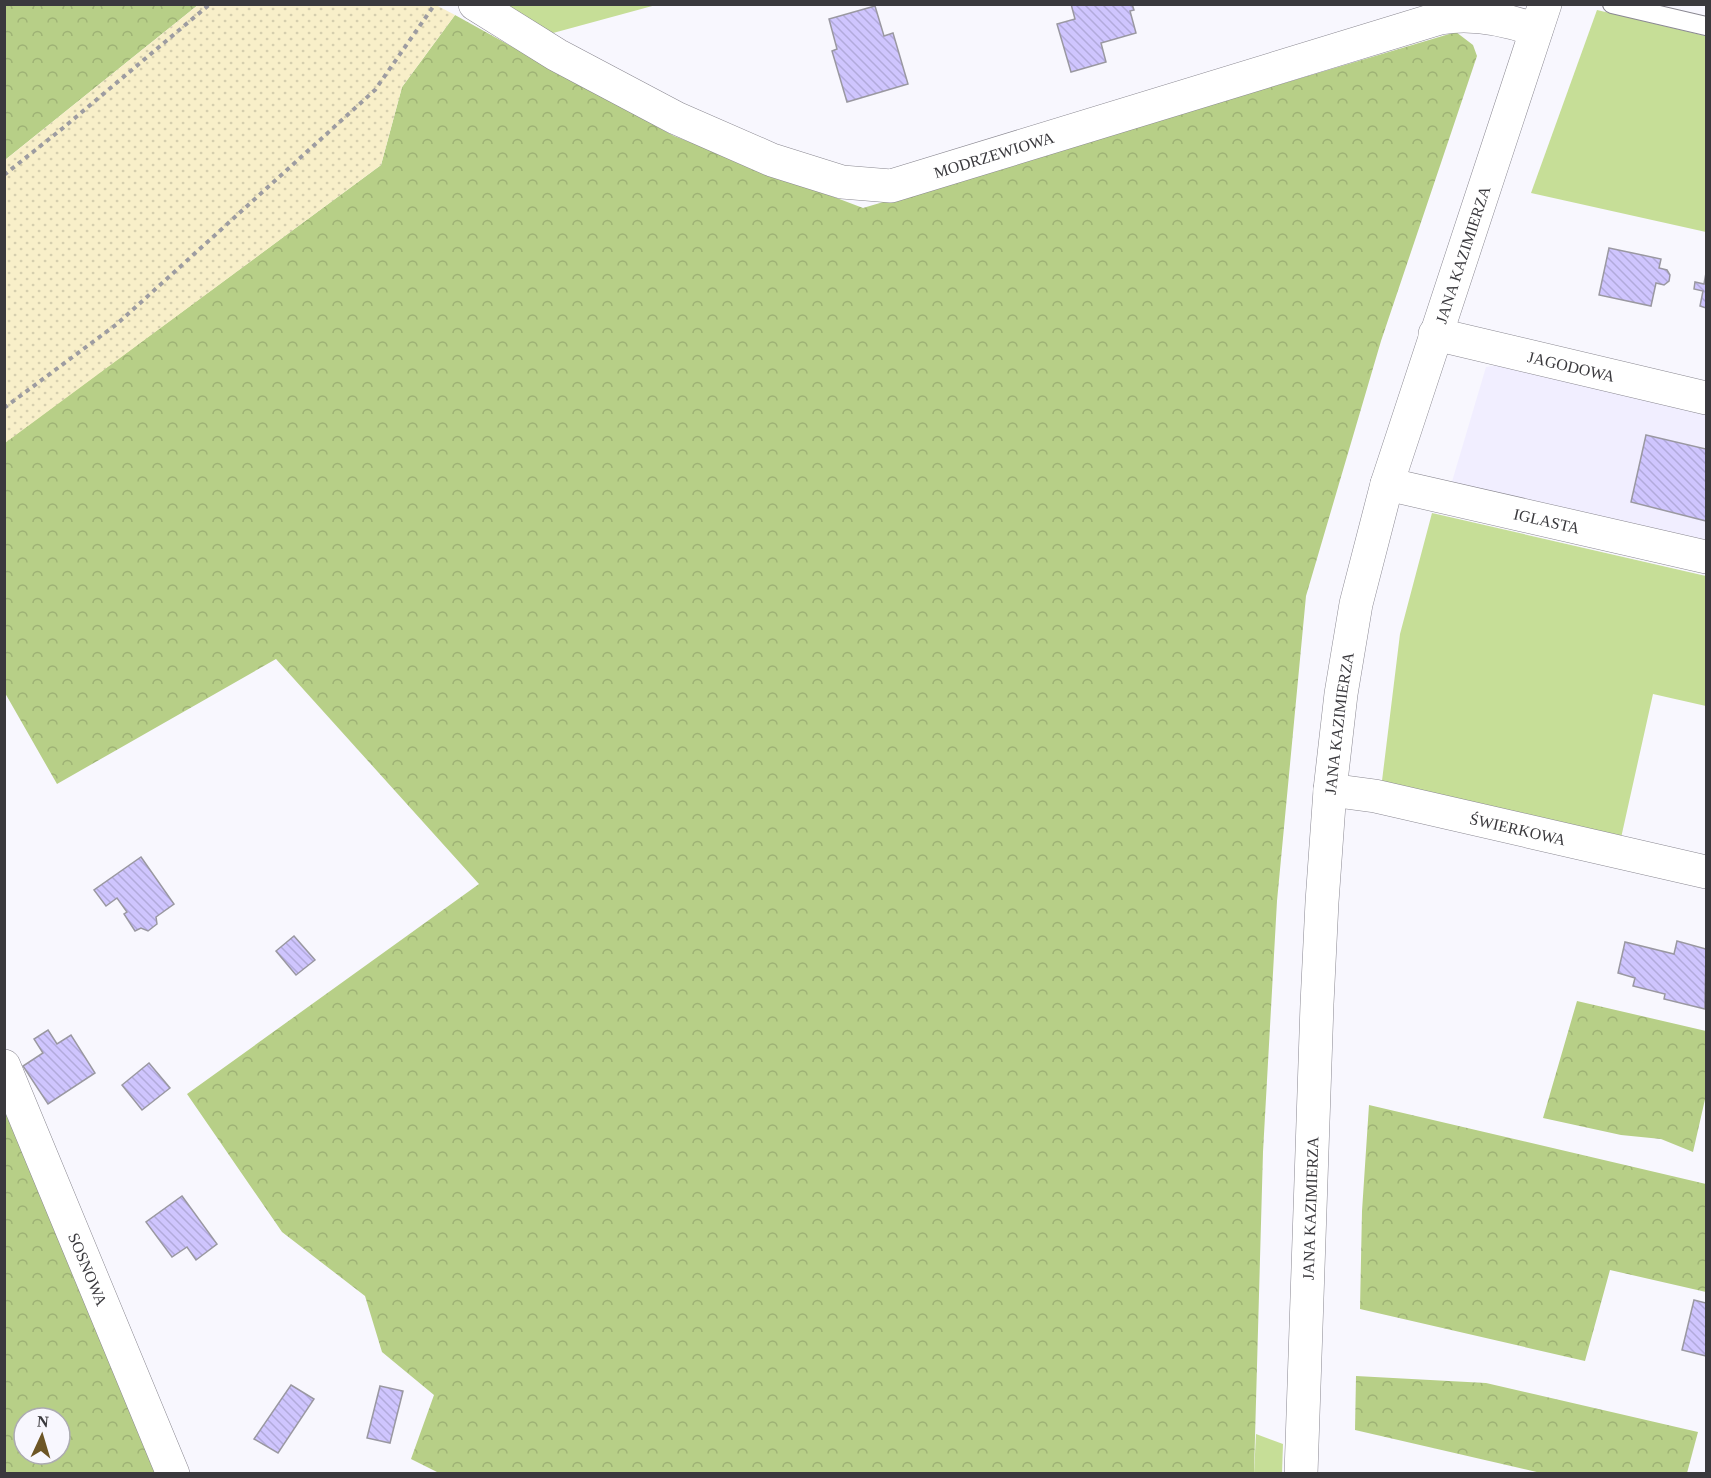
<svg xmlns="http://www.w3.org/2000/svg" width="1711" height="1478" font-family="'Times New Roman',serif">
<style>
.built{fill:#f1eeff}
.grass{fill:#c6de97}
.forest{fill:url(#forest-crowns);fill-rule:evenodd}
.sand{fill:url(#sand-dots)}
.building{fill:url(#building-back-hatch);stroke:#9a98a1;stroke-width:1.5}
.lines{fill:none;stroke-linecap:round;stroke-linejoin:round}
.service-casing{stroke:#8a8891;stroke-width:20}
.minor-casing{stroke:#8a8891;stroke-width:34}
.secondary-casing{stroke:#8a8891;stroke-width:34}
.path{stroke:#9d9ca1;stroke-width:4;stroke-dasharray:4.5 4.5;stroke-linecap:butt}
.service{stroke:#fff;stroke-width:18}
.minor{stroke:#fff;stroke-width:33}
.secondary{stroke:#fff;stroke-width:33}
.labels{text-anchor:middle;dominant-baseline:central;stroke-width:5;stroke-linejoin:round;paint-order:stroke}
.street-label{font-size:16px;fill:#3a393d;stroke:#f8f7fe}
</style>
<defs>
<pattern id="forest-crowns" width="20" height="18" patternUnits="userSpaceOnUse" patternTransform="scale(1.5)"><rect width="20" height="18" fill="#b7cf87"/><path d="M2 6a3 3 0 1 1 6 0M12 15a3 3 0 1 1 6 0" fill="none" stroke="#9eb275"/></pattern>
<pattern id="sand-dots" width="8" height="8" patternUnits="userSpaceOnUse" patternTransform="scale(1.5)"><rect width="8" height="8" fill="#f8efc9"/><path d="M2 2h.1M6 6h.1" fill="none" stroke="#d5ceae" stroke-width="1.8" stroke-linecap="round"/></pattern>
<pattern id="building-back-hatch" width="6" height="6" patternUnits="userSpaceOnUse" patternTransform="scale(1.5)"><rect width="6" height="6" fill="#cfc5fe"/><path d="M-1 5l2 2M0 0l6 6M5-1l2 2" fill="none" stroke="#b2aadb"/></pattern>
</defs>
<rect width="100%" height="100%" fill="#f8f7fe"/>
<polygon class="built" points="1504,364 1706,413 1706,544 1451,485 1486,367"/>
<g class="grass">
<polygon points="489,5 656,5 542,36"/>
<polygon points="1597,10 1706,36 1706,232 1531,193"/>
<polygon points="1432,513 1706,576 1706,706 1653,694 1621,838 1381,789 1400,634"/>
<polygon points="1256,1434 1283,1444 1282,1473 1254,1474"/>
</g>
<g class="forest">
<polygon points="5,5 198,5 5,160"/>
<polygon points="455,15 674,136 863,208 1456,32 1473,45 1477,56 1381,341 1306,596 1277,901 1263,1152 1254,1473 441,1474 411,1459 434,1395 382,1352 365,1296 282,1232 187,1094 479,884 276,659 57,784 5,693 4,443 381,165 402,87"/>
<polygon points="1577,1001 1706,1031 1706,1095 1693,1152 1661,1139 1621,1135 1543,1118"/>
<polygon points="1369,1105 1706,1184 1706,1292 1610,1270 1585,1361 1360,1309 1362,1211"/>
<path d="M5 1109 155 1473H5ZM24 1418H60V1454H24Z"/>
<polygon points="1356,1376 1486,1383 1698,1432 1687,1473 1541,1473 1355,1430"/>
</g>
<polygon class="sand" points="436,5 455,15 402,87 381,165 5,443 5,160 198,5"/>
<g class="building">
<polygon points="1071,4 1132,4 1134,10 1130,11 1136,33 1101,43 1106,62 1071,72 1057,24 1075,19"/>
<polygon points="875,6 884,36 893,33 908,84 847,102 832,51 837,49 829,19"/>
<polygon points="1609,248 1661,259 1659,268 1667,270 1670,275 1669,281 1664,285 1656,283 1651,306 1599,295"/>
<polygon points="1706,273 1706,308 1700,306 1703,291 1694,289 1695,282 1704,284"/>
<polygon points="1646,435 1706,449 1706,521 1631,502"/>
<polygon points="141,857 174,904 156,917 157,924 148,931 141,928 135,931 124,914 127,912 117,898 106,906 94,890"/>
<polygon points="294,936 315,960 296,975 276,951"/>
<polygon points="1677,941 1706,949 1705,1009 1664,999 1665,994 1633,986 1635,978 1618,973 1625,942 1674,954"/>
<polygon points="48,1030 57,1044 71,1035 95,1073 48,1104 23,1066 43,1053 34,1039"/>
<polygon points="149,1063 170,1088 142,1110 122,1085"/>
<polygon points="182,1196 217,1244 196,1260 187,1247 172,1257 146,1222"/>
<polygon points="1694,1300 1706,1303 1706,1356 1682,1350"/>
<polygon points="291,1385 314,1399 278,1453 254,1439"/>
<polygon points="380,1386 403,1391 390,1443 367,1438"/>
</g>
<g class="lines">
<g class="service-casing">
<polyline id="service" points="1612,4 1706,26"/>
</g>
<g class="minor-casing">
<g id="minor">
<path id="s1" d="M475 4 557 55 676 118 772 160 842 182 891 186 1440 18C1473 12 1505 19 1536 30"/>
<path id="s2" d="M1435 334 1706 398"/>
<path id="s3" d="M1387 484 1706 557"/>
<path id="s4" d="M1330 790 1375 796 1706 872"/>
<path id="s5" d="M4 1066 173 1474"/>
</g>
</g>
<g class="secondary-casing">
<g id="secondary">
<path id="s6" d="M1301 1474 1317 1004 1322 902 1330 790 1341 694 1356 604 1387 484 1545 4"/>
</g>
</g>
<g class="path">
<polyline points="4,175 63,128 210,4"/>
<polyline points="4,408 117,324 375,90 435,4"/>
</g>
<use href="#service" class="service"/>
<use href="#minor" class="minor"/>
<use href="#secondary" class="secondary"/>
</g>
<g class="labels">
<g class="street-label">
<text stroke="none"><textPath href="#s1" startOffset="566">MODRZEWIOWA</textPath></text>
<text stroke="none"><textPath href="#s6" startOffset="1238">JANA KAZIMIERZA</textPath></text>
<text stroke="none"><textPath href="#s2" startOffset="140">JAGODOWA</textPath></text>
<text stroke="none"><textPath href="#s3" startOffset="164">IGLASTA</textPath></text>
<text stroke="none"><textPath href="#s6" startOffset="752">JANA KAZIMIERZA</textPath></text>
<text stroke="none"><textPath href="#s4" startOffset="192">ŚWIERKOWA</textPath></text>
<text stroke="none"><textPath href="#s6" startOffset="266">JANA KAZIMIERZA</textPath></text>
<text stroke="none"><textPath href="#s5" startOffset="220">SOSNOWA</textPath></text>
</g>
</g>
<rect width="1711" height="1478" fill="none" stroke="#3a393d" stroke-width="12"/>
<g transform="translate(42 1436) rotate(4)"><circle r="28" fill="#f8f7fe" stroke="#acabb1" stroke-width="1.5"/>
<path d="M0-4.5L10 22L0 15L-10 22Z" fill="#6d5626"/>
<text y="-9" font-size="16" font-weight="bold" text-anchor="middle" fill="#3a393d">N</text>
</g>
</svg>
